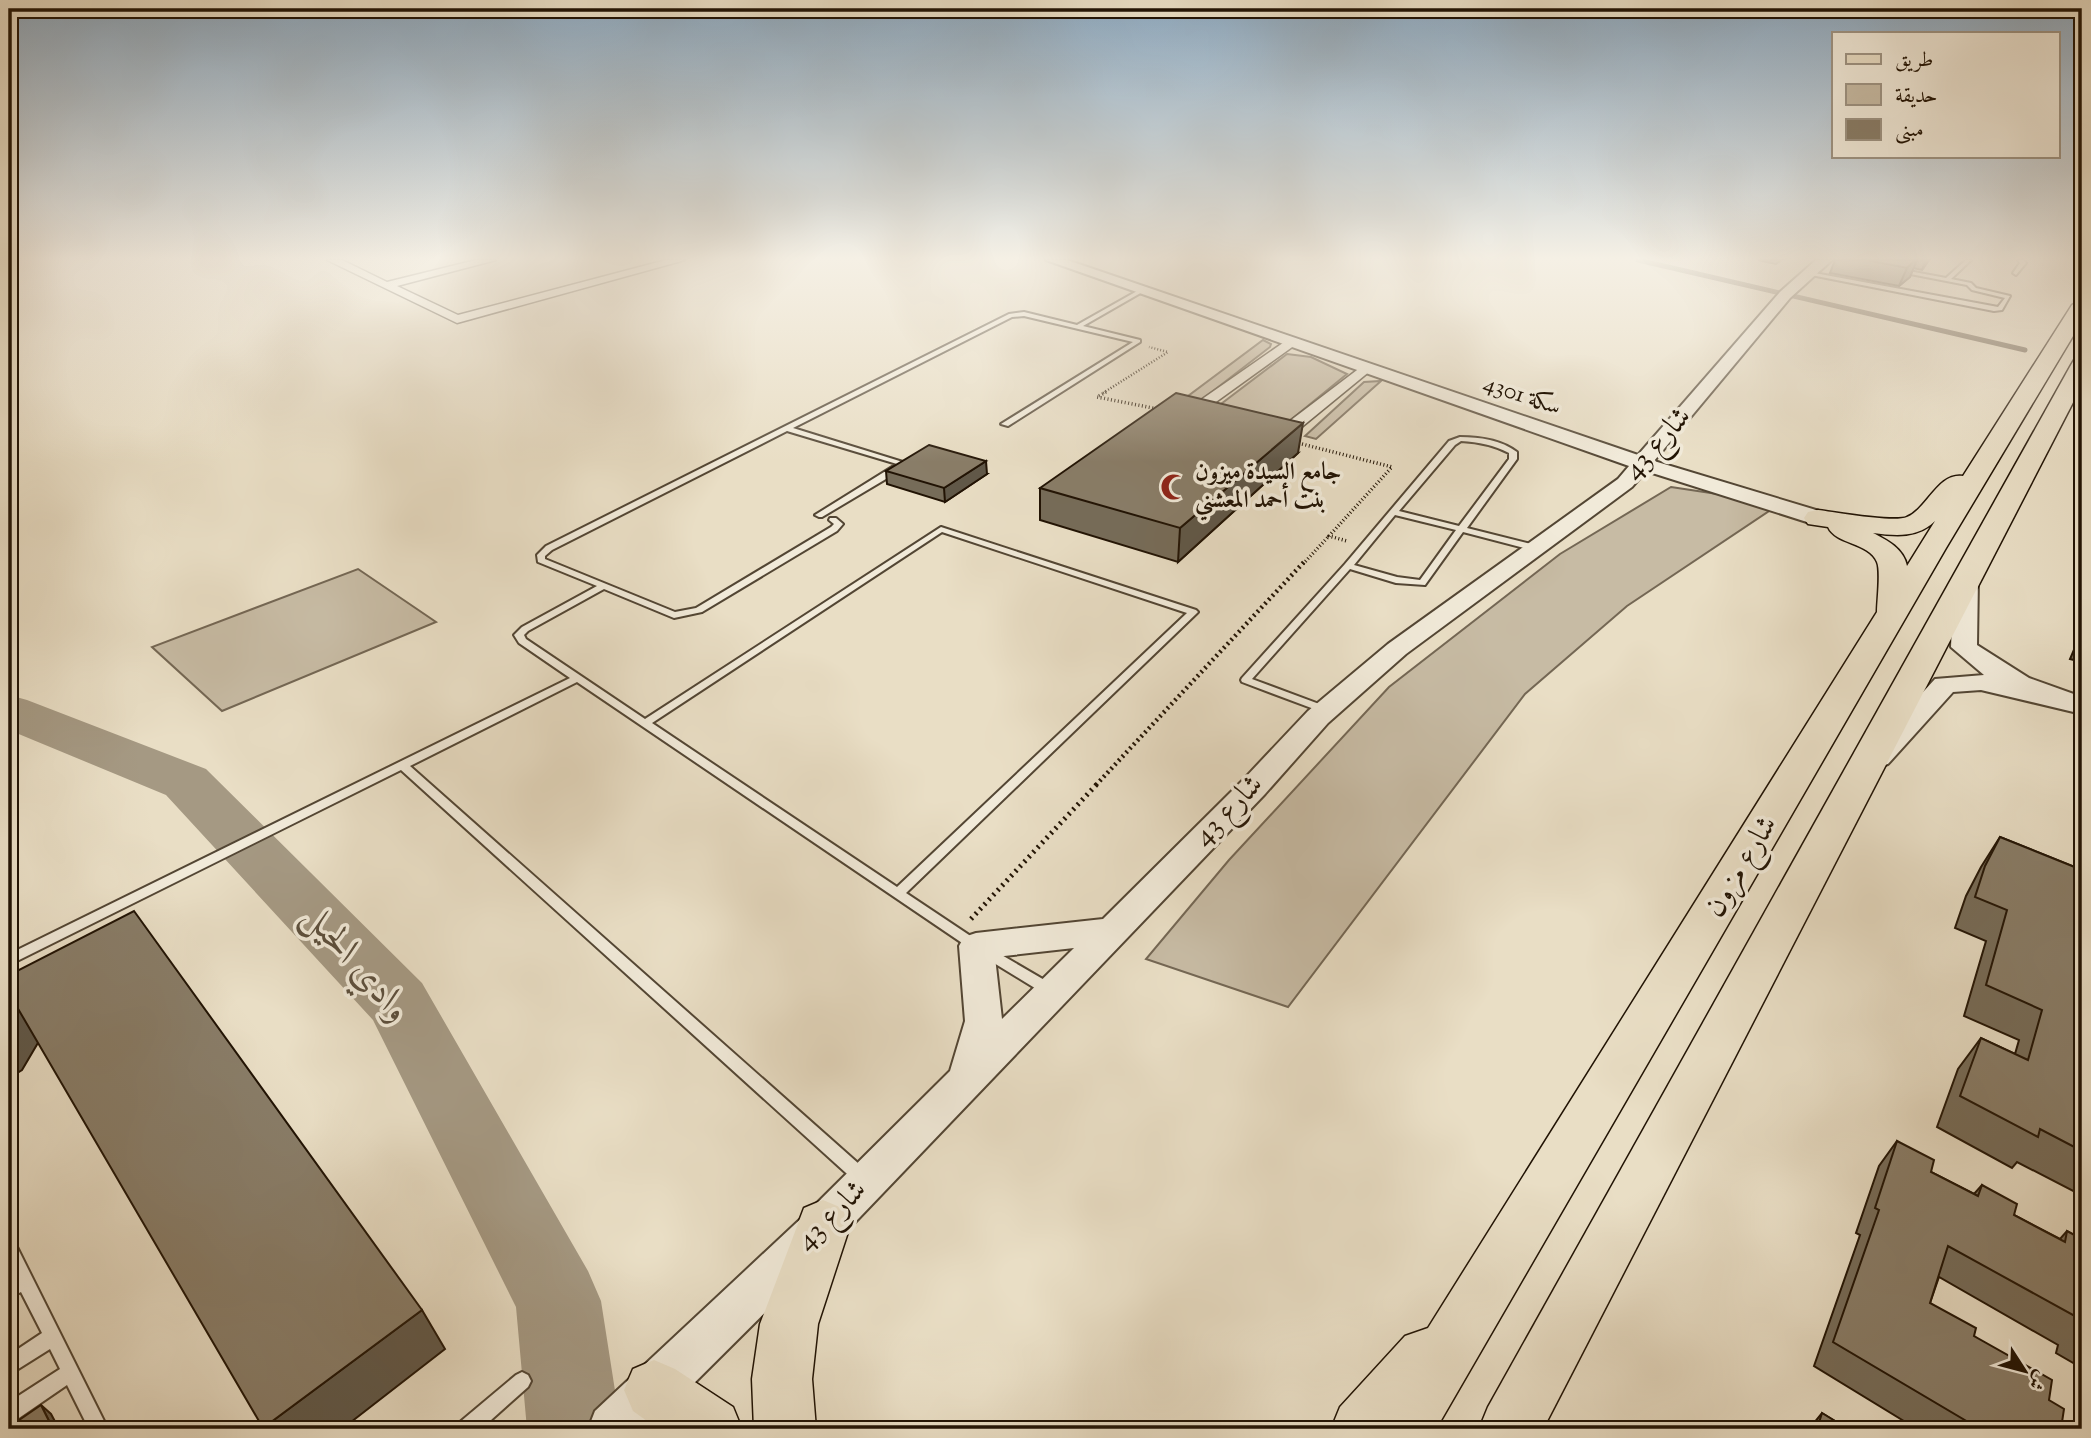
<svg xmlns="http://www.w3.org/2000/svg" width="2091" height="1438" font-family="'Sorts Mill Goudy',Amiri,serif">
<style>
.green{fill:#c7bba4;stroke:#746754;stroke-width:2}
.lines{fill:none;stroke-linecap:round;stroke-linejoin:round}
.stream{stroke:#706350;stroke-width:5}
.river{fill:#a59983;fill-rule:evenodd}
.service-casing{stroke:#534634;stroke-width:4}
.minor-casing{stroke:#534634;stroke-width:3}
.tertiary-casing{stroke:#534634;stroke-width:4}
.primary-casing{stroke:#211304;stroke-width:3}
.path-far3{stroke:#211304;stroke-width:2.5;stroke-dasharray:1 2;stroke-linecap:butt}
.path-far2{stroke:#211304;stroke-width:3.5;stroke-dasharray:1 2.5;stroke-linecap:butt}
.path-far1{stroke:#211304;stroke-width:4.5;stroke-dasharray:2 3.5;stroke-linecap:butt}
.path{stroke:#211304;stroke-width:5;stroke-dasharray:2 4.5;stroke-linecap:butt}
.service{fill:#f1ead9;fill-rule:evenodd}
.minor{fill:#f1ead9;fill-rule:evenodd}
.tertiary{fill:#f1ead9;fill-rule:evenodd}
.primary{fill:#e9dec5;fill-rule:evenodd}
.wall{fill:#766c59;stroke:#211304;stroke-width:2}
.shaded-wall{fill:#605849;stroke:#211304;stroke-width:2}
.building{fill:#897d68;stroke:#211304;stroke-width:2}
.labels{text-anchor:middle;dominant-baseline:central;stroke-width:7;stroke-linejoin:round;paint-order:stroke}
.far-street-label{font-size:24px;fill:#211304;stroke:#f1ead9}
.far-poi-label{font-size:24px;font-weight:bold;fill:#211304;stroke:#f1ead9;text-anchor:start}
.street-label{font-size:30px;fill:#211304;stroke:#f1ead9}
.near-water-label{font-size:38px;font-style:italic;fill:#5c4f3d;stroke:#f1ead9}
</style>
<rect width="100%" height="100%" fill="#e9dec5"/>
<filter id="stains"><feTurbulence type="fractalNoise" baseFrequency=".00286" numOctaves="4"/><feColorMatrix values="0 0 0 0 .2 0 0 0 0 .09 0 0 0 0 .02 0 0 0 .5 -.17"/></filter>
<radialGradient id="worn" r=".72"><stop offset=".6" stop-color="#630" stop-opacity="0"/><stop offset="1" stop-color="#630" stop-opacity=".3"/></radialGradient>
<g class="green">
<polygon points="1263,340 1271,344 1270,347 1191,408 1176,405"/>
<polygon points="1287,354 1311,357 1347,374 1287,423 1217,407"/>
<polygon points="1381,381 1316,439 1305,436 1364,382"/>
<polygon points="1671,487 1724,495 1772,509 1627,606 1525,694 1288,1007 1146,959 1229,860 1389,687 1560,554"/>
<polygon points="358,569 436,622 222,711 152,647"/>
</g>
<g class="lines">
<polyline class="stream" points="1638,260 2025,350"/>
<polygon class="river" points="9,695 27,700 206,769 422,983 588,1271 601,1301 621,1429 527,1429 516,1307 373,1020 166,795 9,730"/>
<g class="service-casing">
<g id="service">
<polygon points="1966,260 1971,260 1951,279 1971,283 1976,288 2010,296 2002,310 1994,311 1806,274 1809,272 1998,307 2005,298 1972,290 1967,285 1895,271 1898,269 1946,278"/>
<polygon points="2018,260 2023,260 2026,263 2016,275 2013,273 2020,263"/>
<path d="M1139 290 1144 291 1083 326 1140 340V342L1008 426 1001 424 1133 342 1024 316 1012 317 793 428 906 463 901 470 822 517H819L815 515 897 464 787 431 552 550 545 556V559L675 612 696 608 831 527 834 524 829 520 830 518H836L843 524 837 531 702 612 674 618 604 589 528 631 524 635 526 639 645 719 941 527 1196 610 1198 612 1196 614 906 893 981 943 1053 985 1055 989 1053 993 1048 994 1043 993 971 949 577 682 410 766 868 1172 870 1177 868 1182 862 1184 856 1182 401 770 9 965V954L570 678 519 643 514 635 522 627 597 586 538 562 537 555 546 546 1009 314 1024 312 1077 325ZM942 532 1187 613 897 887 652 723Z"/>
<path d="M1460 437C1480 437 1501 440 1517 452V459L1467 528 1539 546V550L1536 551 1463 532 1425 585 1396 583 1350 569 1252 679 1330 708 1331 710 1330 712H1322L1242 682 1241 680 1242 678 1345 564 1449 441ZM1461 441C1479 442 1494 445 1509 453V459L1459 526 1399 511 1455 445ZM1395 515 1456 530 1420 580 1397 577 1354 565Z"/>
<polygon points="9,1241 15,1243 108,1429 89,1429 67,1385 16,1420 9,1422 9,1402 60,1369 50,1349 15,1371 9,1374 9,1355 42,1333 21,1292 9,1298 9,1281 14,1277 9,1266"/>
<polygon points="522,1372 528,1375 531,1381 528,1387 481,1429 458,1429 460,1422 516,1375"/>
</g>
</g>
<g class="minor-casing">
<g id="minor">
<polygon points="327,260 342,260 387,282 476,260 496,260 397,286 458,315 666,260 685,260 457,323"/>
<polygon points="1290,338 1295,339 1295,345 1202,412 1201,418 1185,417 1182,414 1185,411"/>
<polygon points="1365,364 1372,368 1370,371 1287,439 1268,437 1266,434 1268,431 1278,430"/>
</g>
</g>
<g class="tertiary-casing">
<g id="tertiary">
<path d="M1046 260H1067L1638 455 1780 292 1816 260H1832L1790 298 1654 461 1826 513 1829 518 1826 523H1810L1646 471 1632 487 1406 654 1328 723 1265 794 838 1240 648 1429H588L595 1411 808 1212 950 1071 965 1021 959 946 964 937 976 933 1103 919 1243 780 1308 711 1388 644 1618 479 1629 466ZM1074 948 1002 1019 995 957Z"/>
<polygon points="1966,570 1974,572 1978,577 1977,645 2029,678 2082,697 2082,714 1981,690 1953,692 1888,764 1878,767 1868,764 1863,758 1868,752 1935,679 1984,675 1951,647 1954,577 1958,572"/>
</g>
</g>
<g class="primary-casing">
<g id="primary">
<path d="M2082 299V321L1946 548 1436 1429H1331L1340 1407 1405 1336 1428 1328 1877 612C1877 601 1881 571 1877 562 1869 542 1836 545 1828 527L1808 524 1804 518 1808 512 1818 510C1835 512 1894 523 1907 517 1927 509 1938 472 1963 476L2072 305ZM1935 521 1907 566C1904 549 1887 540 1873 533 1896 536 1918 538 1935 521Z"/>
<polygon points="2082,359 2082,385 1543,1429 1479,1429 1488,1407 2071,365 2074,360"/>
<polygon points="823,1200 842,1208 850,1226 818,1324 812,1379 816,1429 754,1429 752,1379 760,1324 804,1208"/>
<polygon points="654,1360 675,1369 733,1407 742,1429 658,1429 633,1411 624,1390 633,1369"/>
</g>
</g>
<polyline class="path-far3" points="1103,393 1168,352 1149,347"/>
<g class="path-far2">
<polyline points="1106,392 1097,397 1158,409"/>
<polyline points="1302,444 1392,467 1329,536 1347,541"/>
<polyline points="1303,564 1329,536"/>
</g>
<polyline class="path-far1" points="1096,785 1304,562"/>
<polyline class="path" points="971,919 1098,783"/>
<use href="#service" class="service"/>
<use href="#minor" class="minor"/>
<use href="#tertiary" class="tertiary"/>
<use href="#primary" class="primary"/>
</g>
<g class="wall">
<polygon points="1758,260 1781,260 1776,264"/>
<polygon points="1835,260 1929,260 1922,270 1913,268 1910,277 1899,286 1830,273"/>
<polygon points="1298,453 1178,562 1040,520 1040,488"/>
<polygon points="886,471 987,474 945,502 887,484"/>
<polygon points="2082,631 2082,662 2070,659"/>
<polygon points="2000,837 2082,870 2082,1082 2081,1082 2076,1102 2082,1105 2082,1190 2079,1194 2017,1162 2012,1168 1937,1127 1958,1069 1981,1038 2015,1054 2019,1040 1964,1016 1986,941 1955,928 1966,896 1981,867"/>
<polygon points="1897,1141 1931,1172 1974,1194 1982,1185 2014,1215 2060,1239 2067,1231 2082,1239 2082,1368 2056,1353 2058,1345 1939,1277 1930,1303 1974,1336 2049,1400 2061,1429 1917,1429 1814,1366 1860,1235 1856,1233 1879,1166"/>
<polygon points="1822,1413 1848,1429 1809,1429"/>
</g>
<g class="shaded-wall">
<polygon points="1915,260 1917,260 1910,277 1899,286 1907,268"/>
<polygon points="1926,260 1929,260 1922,270"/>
<polygon points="1303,423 1298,453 1178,562 1180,528"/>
<polygon points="986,461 987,474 945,502 944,488"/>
<polygon points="10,995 42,1036 22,1070 9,1078 9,997"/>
<polygon points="422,1310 445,1349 342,1429 264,1429 263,1428"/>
<polygon points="41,1405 51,1414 59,1429 53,1429"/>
</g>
<g class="building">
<polygon points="1866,260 1915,260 1907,268"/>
<polygon points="1176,393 1303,423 1180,528 1040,488"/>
<polygon points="929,445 986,461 944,488 886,471"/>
<polygon points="2000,837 2082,870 2082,1078 2076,1102 2082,1105 2082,1151 2040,1129 2038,1137 1960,1096 1981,1038 2028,1060 2042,1010 1986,985 2007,910 1975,897 1985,866"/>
<polygon points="134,911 422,1310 263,1428 10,995 9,997 9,975"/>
<polygon points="1897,1141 1934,1160 1931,1172 1978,1196 1982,1185 2017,1204 2014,1215 2065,1242 2067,1231 2082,1239 2082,1320 1948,1246 1930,1303 1976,1328 1974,1336 2052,1380 2049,1400 2064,1409 2061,1429 1980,1429 1833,1342 1879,1210 1875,1208"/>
<polygon points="41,1405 53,1429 9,1429 9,1427"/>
<polygon points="1822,1413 1848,1429 1817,1429"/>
</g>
<linearGradient id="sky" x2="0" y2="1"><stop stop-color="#8da9c0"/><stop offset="0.56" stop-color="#f5f0e5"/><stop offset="1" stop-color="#f5f0e5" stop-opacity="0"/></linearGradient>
<rect width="2091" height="462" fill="url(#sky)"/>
<defs>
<g id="mosque-bare" transform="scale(2.1)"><path d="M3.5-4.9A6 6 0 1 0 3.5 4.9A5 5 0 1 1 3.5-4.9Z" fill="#8f2418" stroke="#f1ead9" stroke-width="2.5" paint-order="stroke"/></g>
</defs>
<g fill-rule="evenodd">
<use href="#mosque-bare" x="1174" y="487"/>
</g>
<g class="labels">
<g class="far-street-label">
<text transform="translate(1522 396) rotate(19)">سكة 4301</text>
</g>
<g class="far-poi-label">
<text x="1195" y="473">جامع السيدة ميزون<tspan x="1195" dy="28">بنت أحمد المعشني</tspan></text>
</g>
<g class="street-label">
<text transform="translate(1658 444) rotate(-48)">شارع 43</text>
<text transform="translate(1229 811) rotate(-46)">شارع 43</text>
<text transform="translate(1742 867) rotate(-59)">شارع مزون</text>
<text transform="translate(832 1216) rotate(-45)">شارع 43</text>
</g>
<g class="near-water-label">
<text transform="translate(355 964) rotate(49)">وادي الحيل</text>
</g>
</g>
<rect width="2091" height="1438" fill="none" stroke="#e9dec5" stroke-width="35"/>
<rect x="10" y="10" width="2070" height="1417" fill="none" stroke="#211304" stroke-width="3.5"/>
<rect x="18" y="18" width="2056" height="1403" fill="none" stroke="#211304" stroke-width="2"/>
<rect x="1832" y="32" width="228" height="126" fill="#f1ead9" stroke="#9e9484" stroke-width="2"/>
<rect x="1846" y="54" width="35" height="10" fill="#e9dec5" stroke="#9e9484" stroke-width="2"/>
<text x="1895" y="66" font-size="21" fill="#211304">طريق</text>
<rect x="1846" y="84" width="35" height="21" fill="#c7bba4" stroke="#9e9484" stroke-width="2"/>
<text x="1895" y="102" font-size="21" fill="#211304">حديقة</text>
<rect x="1846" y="119" width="35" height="21" fill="#897d68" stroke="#9e9484" stroke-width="2"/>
<text x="1895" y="136" font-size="21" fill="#211304">مبنى</text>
<g transform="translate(2025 1371) rotate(126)" stroke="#f1ead9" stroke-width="5" paint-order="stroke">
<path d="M0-5L12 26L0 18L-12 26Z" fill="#211304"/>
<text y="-10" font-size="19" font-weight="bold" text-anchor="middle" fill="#211304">ش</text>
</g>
<rect width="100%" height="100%" filter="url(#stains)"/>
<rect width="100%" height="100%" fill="url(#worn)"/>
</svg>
